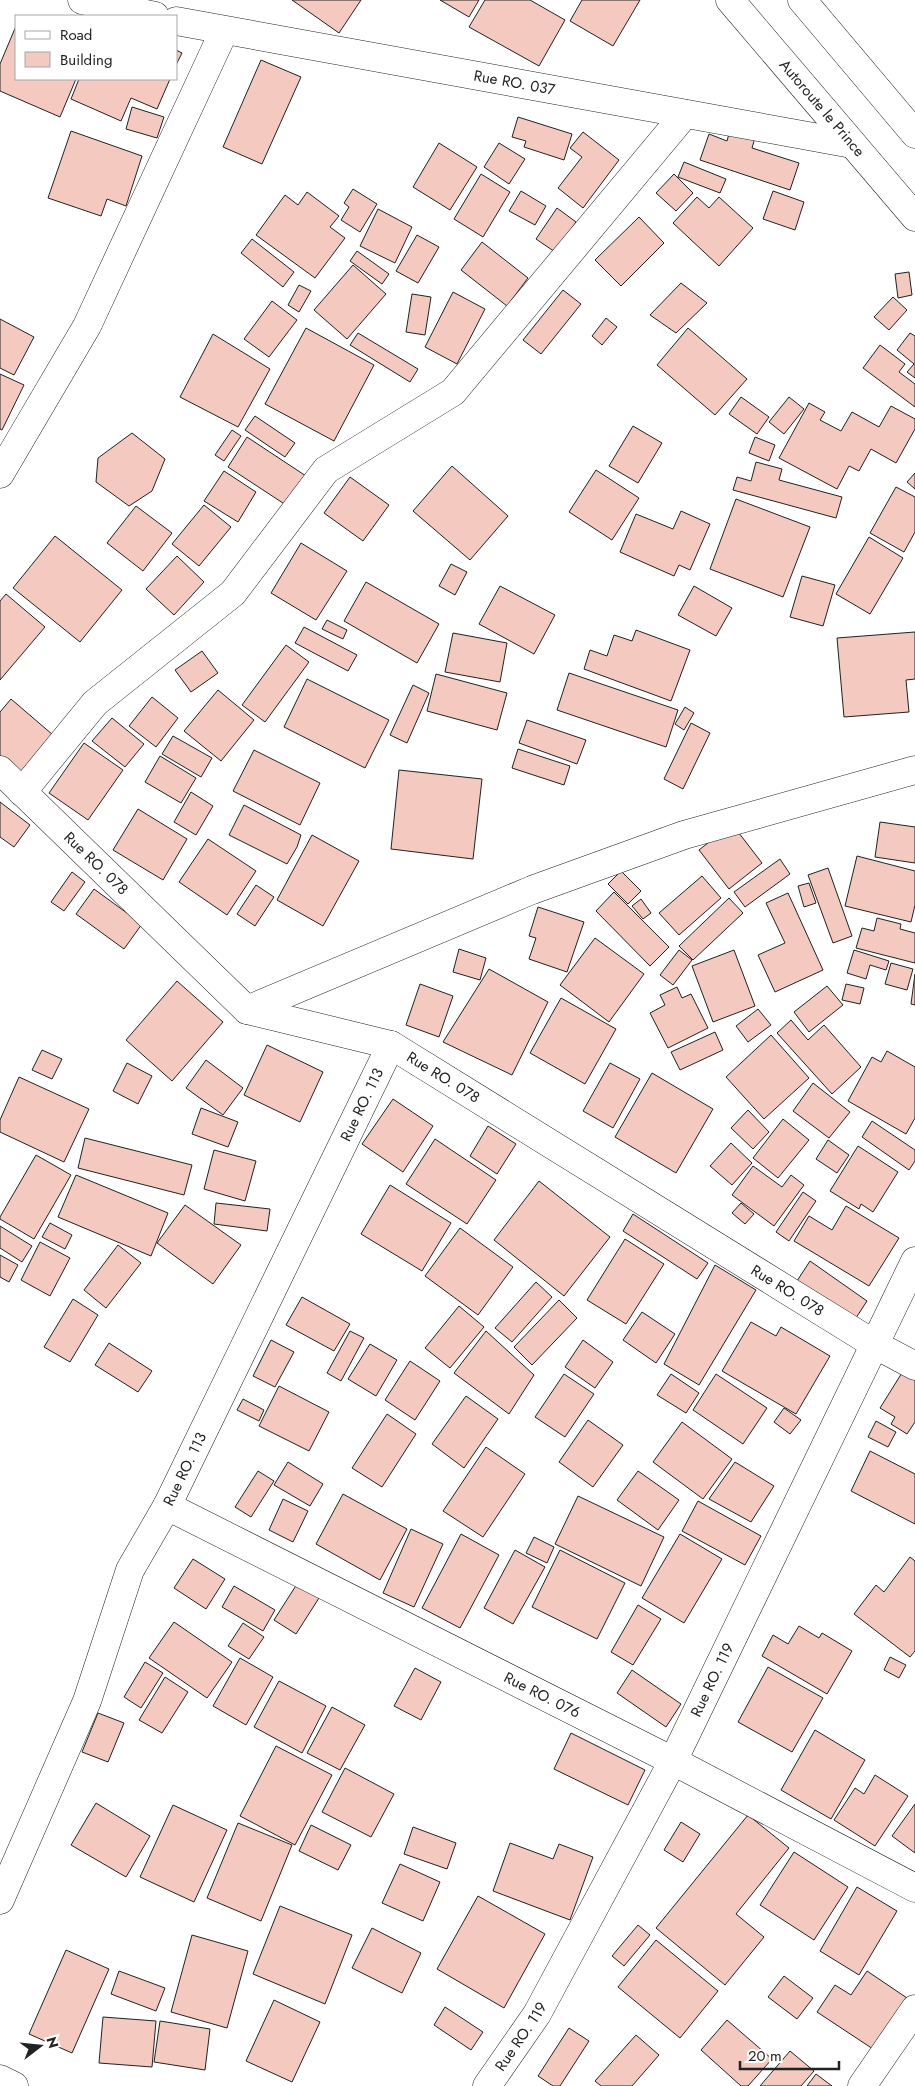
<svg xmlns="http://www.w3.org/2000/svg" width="915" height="2086" font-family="Jost,sans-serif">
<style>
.building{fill:#f3c9c0;stroke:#222}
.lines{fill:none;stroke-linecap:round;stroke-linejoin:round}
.street-casing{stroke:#222;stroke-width:29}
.primary-casing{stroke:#222;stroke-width:29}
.street{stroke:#fff;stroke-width:28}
.primary{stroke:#fff;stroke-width:28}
.labels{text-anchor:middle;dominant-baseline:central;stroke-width:4;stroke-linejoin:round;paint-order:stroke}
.street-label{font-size:15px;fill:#222;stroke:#fff}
</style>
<rect width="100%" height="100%" fill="#fff"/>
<g class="building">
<polygon points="292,0 361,0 339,33"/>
<polygon points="440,0 479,0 469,17"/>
<polygon points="485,0 530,0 565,20 539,66 469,27"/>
<polygon points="582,0 640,0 613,46 570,21"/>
<polygon points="16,26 16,79 76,79 60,117 0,91 0,64"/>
<polygon points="176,50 182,53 176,65"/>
<polygon points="261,60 301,77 262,164 223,147"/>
<polygon points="79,79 170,79 157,109 131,98 121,121 71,99"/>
<polygon points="132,107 164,117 157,138 126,129"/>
<polygon points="518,117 572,134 564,160 524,147 526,141 512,137"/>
<polygon points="730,130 755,138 752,148 799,163 790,190 700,160 709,134 727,141"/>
<polygon points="71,131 142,156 126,206 107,199 101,216 48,198"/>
<polygon points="583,132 619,160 583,208 558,188 582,157 570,148"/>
<polygon points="439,143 477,167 450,210 413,187"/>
<polygon points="499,143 525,159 509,184 484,167"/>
<polygon points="684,162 726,179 720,193 678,177"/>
<polygon points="481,174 510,192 483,237 454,219"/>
<polygon points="674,174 693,193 676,211 656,193"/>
<polygon points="353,189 377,204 360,232 341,220 349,207 344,203"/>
<polygon points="521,191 546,206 535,225 509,211"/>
<polygon points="773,191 804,202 795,230 763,219"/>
<polygon points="307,192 339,216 330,227 345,238 315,278 256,235 285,195 298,205"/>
<polygon points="697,197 709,208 719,197 753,228 719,266 673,223"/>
<polygon points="557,208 576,222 555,252 536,239"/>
<polygon points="378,209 412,227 395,263 360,246"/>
<polygon points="639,217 664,243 621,286 595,260"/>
<polygon points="417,235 439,247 418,283 396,271"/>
<polygon points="252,239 294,272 283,287 241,253"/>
<polygon points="482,242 528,278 507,306 461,270"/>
<polygon points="357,251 389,274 382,284 350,261"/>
<polygon points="353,265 386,294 347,339 314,310"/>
<polygon points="909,272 912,295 898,298 895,274"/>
<polygon points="681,283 707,303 676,333 650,315"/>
<polygon points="299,285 311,291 299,312 288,305"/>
<polygon points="563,290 581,304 541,354 523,340"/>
<polygon points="453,292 485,309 457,364 425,347"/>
<polygon points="412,294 431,297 425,335 406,332"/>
<polygon points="893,297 907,310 889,330 874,317"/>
<polygon points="272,301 297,320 269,357 244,339"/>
<polygon points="606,318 617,327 602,345 592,336"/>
<polygon points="0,319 34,337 14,375 0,368"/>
<polygon points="306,328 374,365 334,441 265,404"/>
<polygon points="688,328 747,379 715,415 657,365"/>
<polygon points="358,333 418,369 410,382 350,345"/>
<polygon points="910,333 915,336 915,378 907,372 914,364 897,350"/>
<polygon points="213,334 270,369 238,427 180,397"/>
<polygon points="880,345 905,364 899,372 915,384 915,407 863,368"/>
<polygon points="0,374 24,385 2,430 0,429"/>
<polygon points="741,397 769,417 757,434 729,414"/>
<polygon points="789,397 804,409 784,434 769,422"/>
<polygon points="809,403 825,412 820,420 841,431 852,412 879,427 891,406 915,419 915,429 896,463 871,449 859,471 849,466 837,489 779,458"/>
<polygon points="255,416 295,443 285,457 245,430"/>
<polygon points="633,426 662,443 638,483 609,466"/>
<polygon points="232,430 241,436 224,461 215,455"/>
<polygon points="132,433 165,459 152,491 129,506 96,482 98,458"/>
<polygon points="247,437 309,478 289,507 228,467"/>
<polygon points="755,437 775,445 769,461 749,453"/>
<polygon points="756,462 782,469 779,480 842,497 836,518 733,490 737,477 751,481"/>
<polygon points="452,466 508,516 470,560 413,511"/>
<polygon points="596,470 639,498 612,540 569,512"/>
<polygon points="224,471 256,492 238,522 204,501"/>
<polygon points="915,473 915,489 907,482"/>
<polygon points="350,477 389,505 363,541 324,513"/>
<polygon points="896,487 915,497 915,532 904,552 870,533"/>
<polygon points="736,499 810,527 783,597 710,569"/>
<polygon points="204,505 231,527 199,566 172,544"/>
<polygon points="136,506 172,533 143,571 107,543"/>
<polygon points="681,511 710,524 690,570 679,565 674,576 620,552 636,514 673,529"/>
<polygon points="55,536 122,590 80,642 13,588"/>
<polygon points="869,537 903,558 870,614 836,594"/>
<polygon points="301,543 347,571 316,620 271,593"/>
<polygon points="177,556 204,582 174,615 146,589"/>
<polygon points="451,564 467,572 455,595 439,586"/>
<polygon points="802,576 835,585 823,626 790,617"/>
<polygon points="366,582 439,624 417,663 344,621"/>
<polygon points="500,586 555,615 534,654 479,624"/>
<polygon points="694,586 732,608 716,636 678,615"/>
<polygon points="6,594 45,627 0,680 0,601"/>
<polygon points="327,620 347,630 343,639 322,629"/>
<polygon points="304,627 357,655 348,671 295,643"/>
<polygon points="636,630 690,650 671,701 584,669 590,650 607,656 614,635 632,641"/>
<polygon points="915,632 915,679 906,680 909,712 844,717 837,638"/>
<polygon points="453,633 507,643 500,682 445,672"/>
<polygon points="286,645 309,662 265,722 242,705"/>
<polygon points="202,651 218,673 191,692 175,670"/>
<polygon points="569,673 678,710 666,747 557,710"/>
<polygon points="436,674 507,693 497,730 427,711"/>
<polygon points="307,679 389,720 365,768 284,727"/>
<polygon points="413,685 429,693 407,743 390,735"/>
<polygon points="218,690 254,720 221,761 184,731"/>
<polygon points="152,697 178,718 156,747 129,726"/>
<polygon points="11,699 53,735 20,775 0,758 0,712"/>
<polygon points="685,707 694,713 684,730 675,724"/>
<polygon points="112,718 144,744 125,767 92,741"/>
<polygon points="527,720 586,740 577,764 519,743"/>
<polygon points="691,723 710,733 683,789 664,779"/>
<polygon points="173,736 212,758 201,777 162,754"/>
<polygon points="84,743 123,770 88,820 49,793"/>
<polygon points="518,749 570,766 564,785 512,768"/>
<polygon points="254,750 320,783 300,825 233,791"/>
<polygon points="160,756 196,778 181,803 145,782"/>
<polygon points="399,770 482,779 473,859 391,849"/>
<polygon points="191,792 213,806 196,835 174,822"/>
<polygon points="0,802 30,825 14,847 0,837"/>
<polygon points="244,805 301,835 297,847 287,864 229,835"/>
<polygon points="138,809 187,839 163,880 113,850"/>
<polygon points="880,822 915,827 915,863 875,857"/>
<polygon points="732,824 762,863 729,889 699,850"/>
<polygon points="312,835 359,861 323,926 277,900"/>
<polygon points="208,839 256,871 227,915 179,882"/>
<polygon points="857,856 915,871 915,905 911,922 845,906"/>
<polygon points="780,859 790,874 745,907 734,892"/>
<polygon points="828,868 852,936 833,943 808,875"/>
<polygon points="621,871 641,891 628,904 608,884"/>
<polygon points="72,872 85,882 64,911 51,902"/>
<polygon points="702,876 721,898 679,935 659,913"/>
<polygon points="809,883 816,903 804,907 798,886"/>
<polygon points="256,885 274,897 255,926 237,914"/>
<polygon points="94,889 142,924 124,949 76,914"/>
<polygon points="614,892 669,947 650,966 596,911"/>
<polygon points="788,893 823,970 775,992 758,955 785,943 766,903"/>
<polygon points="729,898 743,913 693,960 679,946"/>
<polygon points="641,899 651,913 643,919 632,906"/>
<polygon points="538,907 584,922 567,972 529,959 536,938 529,936"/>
<polygon points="877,918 901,924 900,929 915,933 915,963 856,948 862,928 874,931"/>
<polygon points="595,938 644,974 609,1022 560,985"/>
<polygon points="459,949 486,958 480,980 453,972"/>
<polygon points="679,950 692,960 673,985 660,975"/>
<polygon points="734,950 755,1006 713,1022 692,966"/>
<polygon points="854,950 889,961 886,970 870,965 866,979 847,973"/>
<polygon points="891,963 913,969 907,990 885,984"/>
<polygon points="489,969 548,1002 512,1075 443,1042"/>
<polygon points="915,974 915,1005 911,1004"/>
<polygon points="177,981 223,1022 172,1081 126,1040"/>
<polygon points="420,984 453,996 439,1037 406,1025"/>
<polygon points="846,984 864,988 860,1004 842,1000"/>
<polygon points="827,986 843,1005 809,1032 794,1012"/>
<polygon points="677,987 682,998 691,994 708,1028 668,1048 650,1013 665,1005 660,995"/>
<polygon points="561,998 616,1029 585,1084 530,1053"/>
<polygon points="758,1009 771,1025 748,1042 736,1026"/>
<polygon points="791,1020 808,1040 824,1025 861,1067 832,1094 777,1033"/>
<polygon points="715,1032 723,1050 680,1070 671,1052"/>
<polygon points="771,1035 809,1078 764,1119 726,1077"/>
<polygon points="267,1045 323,1072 300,1122 244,1095"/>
<polygon points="42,1050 62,1059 52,1079 32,1070"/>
<polygon points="887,1051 915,1067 915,1118 906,1134 848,1101 872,1057 881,1062"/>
<polygon points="206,1060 243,1088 223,1115 186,1088"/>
<polygon points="127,1063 152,1076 138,1104 113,1091"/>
<polygon points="610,1063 640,1079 613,1128 583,1111"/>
<polygon points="652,1073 713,1109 676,1173 615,1137"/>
<polygon points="19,1077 89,1109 64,1162 0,1132 0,1120"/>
<polygon points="813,1083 850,1112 829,1138 793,1111"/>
<polygon points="393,1099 433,1126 403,1172 362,1144"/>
<polygon points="201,1108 238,1122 228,1147 192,1134"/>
<polygon points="748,1110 769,1132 753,1149 731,1128"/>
<polygon points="783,1119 809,1140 778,1178 753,1158"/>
<polygon points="872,1121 915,1150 915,1161 909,1170 862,1137"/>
<polygon points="488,1126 516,1144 497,1174 470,1156"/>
<polygon points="85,1138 192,1165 184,1195 78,1168"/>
<polygon points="435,1139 496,1180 467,1224 406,1184"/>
<polygon points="828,1140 849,1155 837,1173 816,1159"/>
<polygon points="731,1143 752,1163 732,1185 710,1166"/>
<polygon points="858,1146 898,1172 873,1212 861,1204 859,1209 830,1191"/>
<polygon points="214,1150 256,1161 245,1201 204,1189"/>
<polygon points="36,1155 71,1175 34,1239 0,1219 0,1217"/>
<polygon points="753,1166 782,1187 791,1175 804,1185 774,1226 732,1195"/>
<polygon points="76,1175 168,1213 151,1256 58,1217"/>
<polygon points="539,1181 610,1237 564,1296 494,1240"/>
<polygon points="390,1185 451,1223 422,1271 361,1234"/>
<polygon points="803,1192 816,1201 789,1241 776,1232"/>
<polygon points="216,1203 270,1209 267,1231 214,1224"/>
<polygon points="741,1203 754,1214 745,1224 732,1213"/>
<polygon points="185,1205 241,1245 213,1284 157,1243"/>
<polygon points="846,1206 899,1238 869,1286 794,1241 809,1216 832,1230"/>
<polygon points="633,1214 708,1263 697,1279 623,1231"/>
<polygon points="50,1223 72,1235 65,1249 42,1237"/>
<polygon points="0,1226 32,1246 22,1262 0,1248"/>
<polygon points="460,1228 513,1267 478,1315 425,1276"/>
<polygon points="625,1239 664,1264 626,1324 587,1300"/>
<polygon points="40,1242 70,1258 50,1296 21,1280"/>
<polygon points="118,1245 141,1263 106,1308 84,1290"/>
<polygon points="0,1255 18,1265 9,1282 0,1277"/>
<polygon points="810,1261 867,1301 852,1324 795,1284"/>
<polygon points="715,1265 756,1290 699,1385 664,1364"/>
<polygon points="536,1282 552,1297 512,1342 495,1328"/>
<polygon points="302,1297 350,1324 334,1351 286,1325"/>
<polygon points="73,1299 98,1315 70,1362 44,1347"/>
<polygon points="559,1300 577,1318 532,1365 514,1347"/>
<polygon points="459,1306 484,1327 450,1368 425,1348"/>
<polygon points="642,1312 675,1334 656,1363 623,1340"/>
<polygon points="751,1322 776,1336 781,1327 830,1356 796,1414 722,1371"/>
<polygon points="350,1331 364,1338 341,1381 327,1373"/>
<polygon points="486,1331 534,1375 509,1414 454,1373"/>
<polygon points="271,1340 294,1352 275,1387 253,1376"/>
<polygon points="583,1340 613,1362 595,1388 565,1367"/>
<polygon points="109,1343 152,1371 138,1392 95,1365"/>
<polygon points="370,1344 397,1360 376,1396 348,1379"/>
<polygon points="410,1361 440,1381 415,1420 385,1400"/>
<polygon points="905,1368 915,1374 915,1422 907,1434 891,1424 895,1417 880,1408"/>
<polygon points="564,1374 594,1394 565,1437 535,1417"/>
<polygon points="671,1374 699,1393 686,1413 657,1395"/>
<polygon points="716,1374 767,1408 743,1444 693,1410"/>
<polygon points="279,1386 329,1412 309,1451 259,1426"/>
<polygon points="466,1396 498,1419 464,1468 432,1444"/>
<polygon points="243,1399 264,1410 259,1421 237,1410"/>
<polygon points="784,1408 801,1420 790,1434 774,1422"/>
<polygon points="387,1414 416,1434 382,1487 352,1468"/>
<polygon points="588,1420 623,1445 593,1487 559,1462"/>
<polygon points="876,1421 896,1432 888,1447 868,1437"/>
<polygon points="682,1422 732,1459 703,1499 653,1462"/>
<polygon points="486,1447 525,1474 483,1537 443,1511"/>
<polygon points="870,1451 915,1474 915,1524 851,1491"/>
<polygon points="288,1462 323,1484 310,1506 274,1485"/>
<polygon points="735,1462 774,1486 751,1522 709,1499"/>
<polygon points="258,1471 274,1481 251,1517 235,1507"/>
<polygon points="638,1471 679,1500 658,1530 617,1500"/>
<polygon points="343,1494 407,1529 380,1580 316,1544"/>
<polygon points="578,1496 664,1537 641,1586 555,1544"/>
<polygon points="283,1499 308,1511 293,1542 269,1530"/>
<polygon points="698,1501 761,1536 745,1565 682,1531"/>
<polygon points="411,1529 443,1544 414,1607 383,1593"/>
<polygon points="461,1534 499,1555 460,1628 422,1608"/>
<polygon points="680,1534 722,1559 684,1623 642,1598"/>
<polygon points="534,1537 554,1547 547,1563 526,1553"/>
<polygon points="515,1550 545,1567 513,1624 484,1608"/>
<polygon points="560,1550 625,1583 597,1639 532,1607"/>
<polygon points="910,1557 915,1561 915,1651 910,1657 854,1614 876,1585 884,1592"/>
<polygon points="193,1559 225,1579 206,1609 174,1588"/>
<polygon points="297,1584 319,1598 296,1634 274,1620"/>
<polygon points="234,1586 275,1610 263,1631 222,1607"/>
<polygon points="638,1605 661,1619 633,1665 611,1652"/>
<polygon points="174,1622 232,1662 207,1698 149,1658"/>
<polygon points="243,1623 264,1637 249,1659 228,1646"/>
<polygon points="799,1626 819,1638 822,1633 852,1651 827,1694 762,1656 773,1635 788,1644"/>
<polygon points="890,1657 906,1665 899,1678 884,1670"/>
<polygon points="240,1658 273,1677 246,1725 213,1706"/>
<polygon points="145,1662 163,1673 141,1708 124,1697"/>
<polygon points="768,1667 823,1698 792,1752 738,1722"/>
<polygon points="415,1668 441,1682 421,1720 394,1706"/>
<polygon points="632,1670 681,1704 666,1727 617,1693"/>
<polygon points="165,1677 188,1692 162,1733 139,1720"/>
<polygon points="279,1681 326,1706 302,1753 254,1727"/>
<polygon points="332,1707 365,1725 340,1770 307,1753"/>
<polygon points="98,1713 124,1723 108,1762 82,1752"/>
<polygon points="815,1730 865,1760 831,1819 781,1790"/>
<polygon points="571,1733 645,1770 628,1805 554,1769"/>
<polygon points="276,1746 332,1775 295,1845 240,1816"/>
<polygon points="345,1768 394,1794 371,1837 322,1812"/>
<polygon points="875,1775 908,1796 875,1846 834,1820 855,1788 864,1794"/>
<polygon points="96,1803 150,1836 126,1877 71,1845"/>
<polygon points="915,1804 915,1853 892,1836"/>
<polygon points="173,1805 227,1830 194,1902 140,1877"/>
<polygon points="748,1815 789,1848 736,1914 764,1937 725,1985 656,1928"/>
<polygon points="681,1822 700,1834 683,1862 664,1850"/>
<polygon points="238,1823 292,1845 261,1921 207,1898"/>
<polygon points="311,1825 351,1845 338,1870 299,1851"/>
<polygon points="413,1827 456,1843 447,1869 404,1854"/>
<polygon points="510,1843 553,1859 559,1844 593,1857 570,1920 493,1891"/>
<polygon points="794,1852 848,1887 814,1940 760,1905"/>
<polygon points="400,1864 440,1882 423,1921 382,1903"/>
<polygon points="857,1887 897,1911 859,1975 820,1951"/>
<polygon points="478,1896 545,1934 504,2008 437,1969"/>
<polygon points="280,1906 352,1935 325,2004 253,1974"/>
<polygon points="638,1925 650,1935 624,1966 612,1956"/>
<polygon points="372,1928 421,1953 402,1993 352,1968"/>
<polygon points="192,1935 248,1951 227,2028 171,2012"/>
<polygon points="656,1940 718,1991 680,2038 618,1987"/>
<polygon points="66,1950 109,1969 72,2053 29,2034"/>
<polygon points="119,1971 165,1988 156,2011 111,1994"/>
<polygon points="867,1971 907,1998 873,2049 817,2012 835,1985 851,1995"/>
<polygon points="784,1976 813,1998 797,2019 768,1997"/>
<polygon points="274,2000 320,2022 292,2082 246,2061"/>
<polygon points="445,2007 483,2032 471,2050 434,2025"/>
<polygon points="103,2017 156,2021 152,2067 99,2063"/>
<polygon points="727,2020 772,2059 748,2086 741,2086 701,2050"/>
<polygon points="160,2021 210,2029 205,2070 154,2062"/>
<polygon points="569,2028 589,2041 560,2086 553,2086 538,2076"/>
<polygon points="636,2035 659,2055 632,2086 601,2086 595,2081"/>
<polygon points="790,2051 814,2071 801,2086 760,2086"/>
<polygon points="816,2074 832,2086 807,2086"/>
</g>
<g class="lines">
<g class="street-casing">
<g id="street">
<polyline points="82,0 155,16"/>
<path id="s1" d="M176 21 852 144"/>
<polyline points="0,474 87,326 224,31"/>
<path id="s2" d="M0 770 247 1010 391 1045 874 1344 915 1366"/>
<polyline points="22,792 95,703 233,593 326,470 453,392 685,114"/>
<polyline points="247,1010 532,890 684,835 915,770"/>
<path id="s3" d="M167 1506 673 1761 915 1888"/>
<path id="s4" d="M0 1900 87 1701 130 1570 167 1506 391 1045"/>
<polyline points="0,2079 14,2086"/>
<path id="s5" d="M487 2086 537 2014 673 1761 915 1261"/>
<polyline points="862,2086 915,2009"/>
</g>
</g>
<g class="primary-casing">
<g id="primary">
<path id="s6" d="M730 0 915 217"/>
<polyline points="802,0 915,134"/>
</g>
</g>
<use href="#street" class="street"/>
<use href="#primary" class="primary"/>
</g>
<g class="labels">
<g class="street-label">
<text stroke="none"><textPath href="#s1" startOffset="344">Rue RO. 037</textPath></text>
<text stroke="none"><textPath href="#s6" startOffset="142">Autoroute le Prince</textPath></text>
<text stroke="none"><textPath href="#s2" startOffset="134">Rue RO. 078</textPath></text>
<text stroke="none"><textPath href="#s2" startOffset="554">Rue RO. 078</textPath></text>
<text stroke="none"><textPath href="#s4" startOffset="875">Rue RO. 113</textPath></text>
<text stroke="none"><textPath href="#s2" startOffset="959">Rue RO. 078</textPath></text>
<text stroke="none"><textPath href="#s4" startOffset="470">Rue RO. 113</textPath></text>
<text stroke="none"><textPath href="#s5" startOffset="465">Rue RO. 119</textPath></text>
<text stroke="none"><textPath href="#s3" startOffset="420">Rue RO. 076</textPath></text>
<text stroke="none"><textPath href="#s5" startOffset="60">Rue RO. 119</textPath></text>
</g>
</g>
<rect x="15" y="15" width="162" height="65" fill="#ffffff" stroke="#a7a7a7"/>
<rect x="25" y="31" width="25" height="8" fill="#ffffff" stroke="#a7a7a7"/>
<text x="60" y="40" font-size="15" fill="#222222">Road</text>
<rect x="25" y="52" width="25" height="15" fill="#f3c9c0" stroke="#a7a7a7"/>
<text x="60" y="65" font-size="15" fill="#222222">Building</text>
<g transform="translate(40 2046) rotate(74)" stroke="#ffffff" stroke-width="4" paint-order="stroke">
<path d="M0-4L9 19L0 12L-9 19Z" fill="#222222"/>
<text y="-8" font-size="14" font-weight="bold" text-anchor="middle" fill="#222222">N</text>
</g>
<path d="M740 2061v8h99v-8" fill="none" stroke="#222222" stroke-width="2.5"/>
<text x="748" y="2061" font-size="15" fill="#222222" stroke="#ffffff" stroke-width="4" paint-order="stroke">20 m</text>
</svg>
